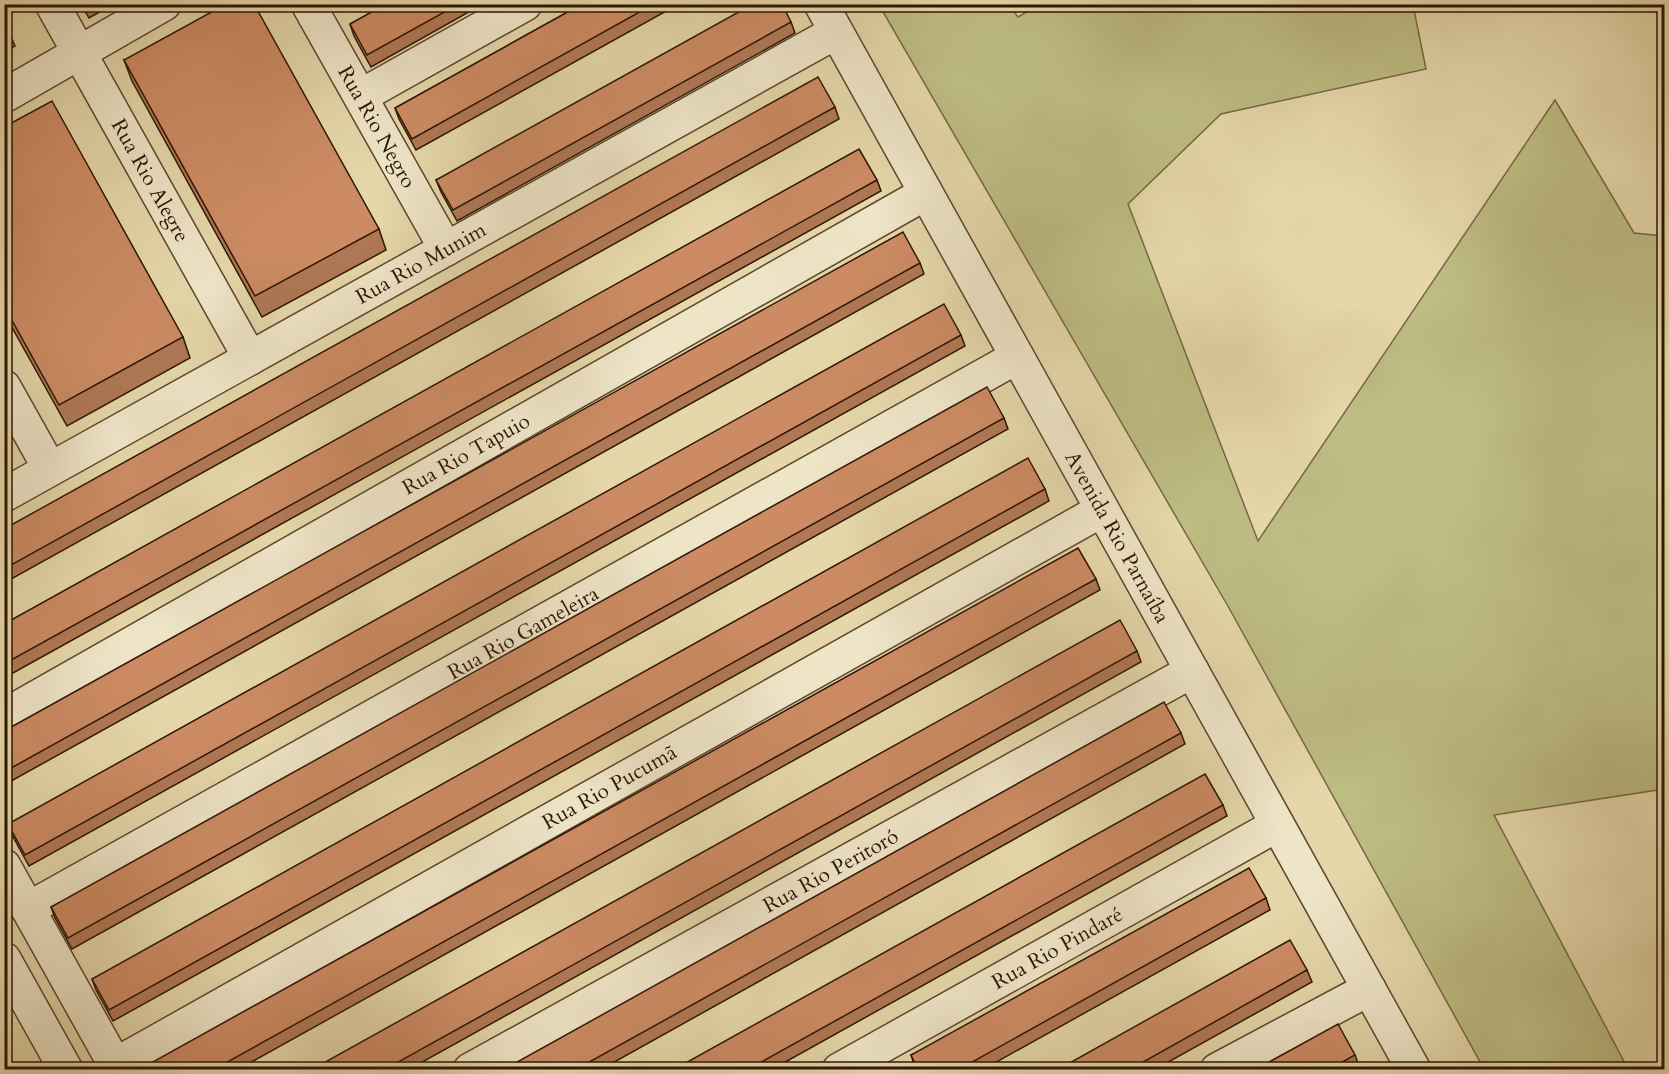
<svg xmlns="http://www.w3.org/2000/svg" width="1669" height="1074" font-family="Cardo,serif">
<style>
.green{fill:#bdbc82;stroke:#766844;stroke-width:1.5}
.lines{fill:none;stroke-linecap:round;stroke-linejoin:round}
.minor-casing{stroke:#5c4630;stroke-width:36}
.tertiary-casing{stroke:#5c4630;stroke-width:36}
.minor{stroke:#eee5c7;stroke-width:33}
.tertiary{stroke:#eee5c7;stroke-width:33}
.wall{fill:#af7855;stroke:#2e1507;stroke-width:1.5}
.building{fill:#cc8b63;stroke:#2e1507;stroke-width:1.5}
.labels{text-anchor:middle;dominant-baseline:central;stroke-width:5;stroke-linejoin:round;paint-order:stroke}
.street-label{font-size:21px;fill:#2e1507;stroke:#eee5c7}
</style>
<rect width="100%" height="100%" fill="#e5d7a9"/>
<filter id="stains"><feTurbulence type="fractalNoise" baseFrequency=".00333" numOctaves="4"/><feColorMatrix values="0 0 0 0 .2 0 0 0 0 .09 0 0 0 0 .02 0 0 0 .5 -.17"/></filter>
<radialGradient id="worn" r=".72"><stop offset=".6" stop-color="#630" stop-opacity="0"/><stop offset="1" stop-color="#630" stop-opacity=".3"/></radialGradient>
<polygon class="green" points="1040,4 1413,5 1426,69 1221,114 1128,204 1258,541 1555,100 1634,233 1664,236 1664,789 1494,815 1628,1069 1484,1069 1229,608 879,5 1009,5 1018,17"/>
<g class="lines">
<g class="minor-casing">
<g id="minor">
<path id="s1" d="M52 4 250 358"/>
<path id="s2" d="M308 4 446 249"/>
<polyline points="4,96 164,4"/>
<polyline points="361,96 525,4"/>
<polyline points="4,387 50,469"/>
<path id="s3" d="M4 495 836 32"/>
<path id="s4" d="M4 716 926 193"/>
<path id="s5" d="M28 909 1017 357"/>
<path id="s6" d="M115 1065 1102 510"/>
<path id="s7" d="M470 1070 1192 671"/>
<path id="s8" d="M839 1070 1277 825"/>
<polyline points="1217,1070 1369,989"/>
</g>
</g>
<g class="tertiary-casing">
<g id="tertiary">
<path id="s9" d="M821 4 1414 1070"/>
<polyline points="4,866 118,1070"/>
<polyline points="4,959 66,1070"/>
</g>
</g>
<use href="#minor" class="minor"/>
<use href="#tertiary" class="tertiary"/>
</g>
<g class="wall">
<polygon points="81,4 114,4 89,18"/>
<polygon points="386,4 483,4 371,67 354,36 350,24"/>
<polygon points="582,4 679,4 416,150 399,119 395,108"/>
<polygon points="4,21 15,46 4,52"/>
<polygon points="791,22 795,33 457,221 441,192 436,180"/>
<polygon points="124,60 379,229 386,250 262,317 132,81"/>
<polygon points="835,107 839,119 4,583 4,529"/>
<polygon points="4,127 183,337 190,358 67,426 4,313"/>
<polygon points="877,180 881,191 4,678 4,624"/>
<polygon points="920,263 924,274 4,785 4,731"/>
<polygon points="961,335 965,346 29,866 12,835 8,824"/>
<polygon points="1004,418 1008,429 72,949 55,918 51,907"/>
<polygon points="1045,489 1049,501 113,1021 96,990 92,979"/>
<polygon points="1096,579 1100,590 237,1070 143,1070"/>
<polygon points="1137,651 1141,662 408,1070 311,1070"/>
<polygon points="1181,733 1185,744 600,1070 503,1070"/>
<polygon points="1223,805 1227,816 771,1070 673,1070"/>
<polygon points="1266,898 1270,910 982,1070 916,1070 911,1055"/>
<polygon points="1307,970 1312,982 1154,1070 1057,1070"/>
<polygon points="1355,1055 1359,1066 1352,1070 1255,1070"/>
</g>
<g class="building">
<polygon points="226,4 254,4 379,229 255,296 124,60"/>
<polygon points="386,4 459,4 367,55 350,24"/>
<polygon points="582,4 654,4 412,139 395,108"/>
<polygon points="753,4 782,4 791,22 453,210 436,180"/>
<polygon points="818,77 835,107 4,569 4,529"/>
<polygon points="52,101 183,337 59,405 4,306 4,127"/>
<polygon points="859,149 877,180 4,664 4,624"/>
<polygon points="903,232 920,263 4,772 4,731"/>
<polygon points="944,304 961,335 25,855 8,824"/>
<polygon points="987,387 1004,418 68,938 51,907"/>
<polygon points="1028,458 1045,489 109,1010 92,979"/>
<polygon points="1078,548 1096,579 213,1070 143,1070 142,1068"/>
<polygon points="1120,620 1137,651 384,1070 311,1070"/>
<polygon points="1164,702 1181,733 575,1070 503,1070"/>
<polygon points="1205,774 1223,805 747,1070 673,1070"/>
<polygon points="1249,868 1266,898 958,1070 918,1070 911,1055"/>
<polygon points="1290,940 1307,970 1129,1070 1057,1070"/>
<polygon points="1338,1024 1355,1055 1328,1070 1255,1070"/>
</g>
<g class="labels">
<g class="street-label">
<text stroke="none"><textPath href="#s2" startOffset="141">Rua Rio Negro</textPath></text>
<text stroke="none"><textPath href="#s1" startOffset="202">Rua Rio Alegre</textPath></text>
<text stroke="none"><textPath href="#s3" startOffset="477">Rua Rio Munim</textPath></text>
<text stroke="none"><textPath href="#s4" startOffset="531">Rua Rio Tapuio</textPath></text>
<text stroke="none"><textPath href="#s9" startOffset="610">Avenida Rio Parnaíba</textPath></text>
<text stroke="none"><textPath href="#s5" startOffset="567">Rua Rio Gameleira</textPath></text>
<text stroke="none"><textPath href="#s6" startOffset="567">Rua Rio Pucumã</textPath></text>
<text stroke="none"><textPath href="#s7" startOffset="412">Rua Rio Peritoró</textPath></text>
<text stroke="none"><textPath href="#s8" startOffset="250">Rua Rio Pindaré</textPath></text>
</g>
</g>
<rect width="1669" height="1074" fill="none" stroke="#e5d7a9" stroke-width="24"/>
<rect x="6" y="6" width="1657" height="1062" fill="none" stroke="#2e1507" stroke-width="3"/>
<rect x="12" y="12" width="1645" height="1050" fill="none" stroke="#2e1507" stroke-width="1.5"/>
<rect width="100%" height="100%" filter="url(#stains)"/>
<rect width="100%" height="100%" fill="url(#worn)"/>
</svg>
